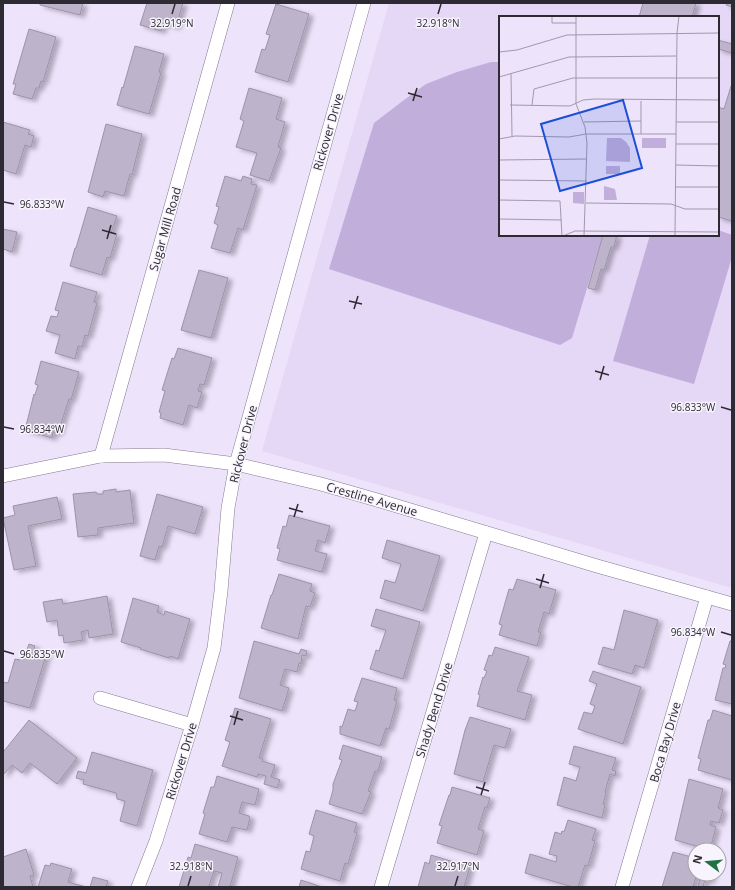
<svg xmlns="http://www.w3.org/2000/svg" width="735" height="890" font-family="'Open Sans',sans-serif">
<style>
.built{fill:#e5d7f6;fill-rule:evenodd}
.green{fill:#c2aedb}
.building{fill:#bdb3ca;stroke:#9c93a9;filter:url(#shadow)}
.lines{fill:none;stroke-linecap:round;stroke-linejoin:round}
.minor-casing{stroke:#847b90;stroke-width:14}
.minor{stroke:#fff;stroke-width:13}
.ticks{fill:none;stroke:#2e2a33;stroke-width:1.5}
.labels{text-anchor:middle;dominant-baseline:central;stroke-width:3;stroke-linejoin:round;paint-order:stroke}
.street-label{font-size:12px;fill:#2e2a33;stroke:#f8f4fd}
.inset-road{fill:none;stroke:#a199ab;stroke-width:1}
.view{fill:#1d4ed8;fill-opacity:0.15;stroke:#1d4ed8;stroke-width:2}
.inset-edge{fill:none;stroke:#2e2a33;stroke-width:2}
.ticks-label{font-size:10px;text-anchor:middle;fill:#2e2a33;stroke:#f8f4fd;stroke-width:3;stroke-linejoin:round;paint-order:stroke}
</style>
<defs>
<filter id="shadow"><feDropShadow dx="4.5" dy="2.5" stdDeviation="2" flood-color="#0004"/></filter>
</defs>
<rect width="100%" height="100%" fill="#ede3fb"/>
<path class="built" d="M389 3H732V588L262 451ZM500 17H718V235H500Z"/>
<g class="green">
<polygon points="491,62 500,62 500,235 603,235 572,338 560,345 329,269 374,123 400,103 426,84 457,72"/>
<polygon points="718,230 732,235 732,257 694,384 613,361 650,235 718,235"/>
</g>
<g class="building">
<polygon points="40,3 83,3 80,15 40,5"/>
<polygon points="147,3 183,3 176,27 164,23 161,31 140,25"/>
<polygon points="643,3 696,3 692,17 639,17"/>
<polygon points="727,3 732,3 732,7 726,5"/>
<polygon points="276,4 309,14 288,82 255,72 262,49 265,50 270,35 266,34"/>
<polygon points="29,29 56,37 43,82 41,81 39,88 36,88 32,99 13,94 16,84 13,84"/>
<polygon points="718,40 732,44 732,53 718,49"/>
<polygon points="135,46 164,54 159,72 161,73 149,114 117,105 122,87 123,88"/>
<polygon points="732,83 732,221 718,217 718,107 724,109"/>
<polygon points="249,88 282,98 276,119 285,122 278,147 281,148 269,181 250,175 257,153 236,147 244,121 240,119"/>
<polygon points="3,122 30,130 28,134 34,136 31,147 25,145 16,174 3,170"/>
<polygon points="106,124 142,134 132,175 130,174 124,196 105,191 103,197 88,192"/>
<polygon points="225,176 241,181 243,176 252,179 251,184 257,185 243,230 238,228 230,253 211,248 218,225 214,223 219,207 216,206"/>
<polygon points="88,207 117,216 111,233 117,234 110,258 107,257 102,275 70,266 75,248 76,248"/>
<polygon points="3,229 17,232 12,252 3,249"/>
<polygon points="603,235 617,235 614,247 611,247 604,270 601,269 595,290 588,288"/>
<polygon points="199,270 228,278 211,338 181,330"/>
<polygon points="63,282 97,292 94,302 97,303 88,336 85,335 82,347 78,346 75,359 55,353 60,335 46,331 51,316 57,317 59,311 55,310"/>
<polygon points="178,348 212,358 204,385 200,384 198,391 202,392 197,408 189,405 183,425 160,418 161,413 159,412 165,391 162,390 172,358 174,359"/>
<polygon points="41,361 79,372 71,400 69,399 58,433 53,432 52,438 25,430 34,394 35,395 38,385 35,384"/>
<polygon points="116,489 116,492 130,490 134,523 98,528 98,535 78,537 73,494 96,492 97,494 103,494 103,491"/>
<polygon points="157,494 203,507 195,534 168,526 162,547 159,546 155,560 140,556"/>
<polygon points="57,497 62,519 28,526 36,566 14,570 3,518 15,515 13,506"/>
<polygon points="289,515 330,526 325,543 318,540 315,551 327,554 322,572 277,560 280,549 277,548 283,526 286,527"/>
<polygon points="387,540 440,556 423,611 380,598 385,580 395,583 401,564 382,558"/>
<polygon points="279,574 312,584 310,591 315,593 310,607 306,606 298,639 261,628 271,595 272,595"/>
<polygon points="517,579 556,590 549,614 544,612 538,632 541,632 537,646 499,635 502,625 499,624 509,589 513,590"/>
<polygon points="107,596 113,634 89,638 88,630 81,632 83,640 64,643 63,635 59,636 57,620 47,622 43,602 62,599 63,604"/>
<polygon points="133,598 159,606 157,612 164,615 165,611 190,619 178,659 170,656 169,658 140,649 141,648 121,642"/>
<polygon points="376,609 420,622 403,679 370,669 376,650 379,651 386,630 371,626"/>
<polygon points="624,610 658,620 644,668 635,665 632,674 598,664 603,647 614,650"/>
<polygon points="254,641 299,654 301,649 307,651 306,656 302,655 301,664 299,663 297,672 285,669 280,685 289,688 282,711 239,698"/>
<polygon points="730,641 732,641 732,704 715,700 723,668 725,668 726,665 723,664"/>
<polygon points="29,644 35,646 34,648 47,652 30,708 3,701 3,682 8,683 15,659 20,660 20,657 24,658"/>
<polygon points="495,647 529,657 517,691 532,695 525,720 477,706 480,695 478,694 483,677 484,678 487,671 484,670 489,655 492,656"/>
<polygon points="593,671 641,687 623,744 578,729 584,712 592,714 595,706 590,704 597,684 589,681"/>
<polygon points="362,678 397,688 394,700 397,701 389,729 386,728 380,746 340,734 340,726 342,727 348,709 355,711 358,702 354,701"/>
<polygon points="235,708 271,719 259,758 263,759 262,761 275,765 271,777 280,780 277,788 264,784 266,776 258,774 257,777 222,766 230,742 225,740"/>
<polygon points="713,710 732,716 732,780 698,770 701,759 698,758 708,720 710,720"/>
<polygon points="470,717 511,729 505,748 494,745 483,782 454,774 465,730"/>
<polygon points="29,720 77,758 57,784 30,763 22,773 12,765 3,775 3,749 4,751"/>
<polygon points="343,745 382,757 378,771 375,771 368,791 371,792 362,814 329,804 333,790 333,784 342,760 339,759"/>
<polygon points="574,746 616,758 612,770 616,771 615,776 610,774 605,792 606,793 603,804 605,805 602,818 557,805 564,777 576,781 580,767 569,764"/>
<polygon points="92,752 153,770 137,826 120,821 125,801 117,799 116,793 83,784 84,780 76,778 78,771 86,773"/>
<polygon points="217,776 259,789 255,805 242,802 239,813 249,816 250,818 247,830 232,827 227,842 199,834 205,814 203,813 211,787 214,787"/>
<polygon points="689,779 723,789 718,808 723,810 719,823 711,821 710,825 716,827 710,850 675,840"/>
<polygon points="452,787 490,798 487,808 485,807 478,829 484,831 477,855 437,843 442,826 439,825 449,795 450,795"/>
<polygon points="316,810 357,823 354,832 357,833 348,864 345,863 340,881 301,869 306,851 310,852 314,836 309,834"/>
<polygon points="568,820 596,829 592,840 595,841 588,866 585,865 578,887 573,887 525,873 530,854 556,862 557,856 549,854 555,832 561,834 562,831 564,832"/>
<polygon points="195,844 238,857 230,887 218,887 222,873 214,871 209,886 214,887 179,887 188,857 191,858"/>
<polygon points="26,849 34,875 30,876 33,887 3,887 3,857"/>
<polygon points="673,852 695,858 695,874 712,874 710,881 705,880 703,887 698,887 700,879 696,877 693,887 662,887"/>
<polygon points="431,855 470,867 464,887 418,887 425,862 429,864"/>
<polygon points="51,863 72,869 68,882 86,887 38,887 45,865 50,866"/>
<polygon points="93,877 108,881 106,887 90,887"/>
<polygon points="301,880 322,887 299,887"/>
</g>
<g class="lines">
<g class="minor-casing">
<g id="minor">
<polyline points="101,456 228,3"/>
<polyline points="3,476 101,456 164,455 236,464 321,484 377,500 597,566 732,604"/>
<polyline points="100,698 192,725"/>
<polyline points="138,887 156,841 192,725 214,648 221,591 228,508 236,464 364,3"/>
<polyline points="381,887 486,533"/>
<polyline points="622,887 707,597"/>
</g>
</g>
<use href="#minor" class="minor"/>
</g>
<path class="ticks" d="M172 14 175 4M438 14 441 4M408 93 422 97M413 101 417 88M4 202 14 204M102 230 116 234M107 239 111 225M349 301 362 304M354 309 358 296M595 371 609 375M600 380 604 366M721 407 731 410M4 427 14 429M289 508 303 512M294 517 298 504M536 579 549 583M540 588 544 574M721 632 731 635M4 651 14 654M230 716 243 720M234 725 238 711M476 787 489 791M481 795 485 782M188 886 191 876M455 886 458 876"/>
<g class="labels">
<g class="street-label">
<text transform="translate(328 132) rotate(-74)">Rickover Drive</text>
<text transform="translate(165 229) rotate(-74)">Sugar Mill Road</text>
<text transform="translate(243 444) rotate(-76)">Rickover Drive</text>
<text transform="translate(372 499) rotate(16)">Crestline Avenue</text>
<text transform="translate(434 710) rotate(-73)">Shady Bend Drive</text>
<text transform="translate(665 742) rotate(-74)">Boca Bay Drive</text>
<text transform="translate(181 761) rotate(-73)">Rickover Drive</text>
</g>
</g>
<g transform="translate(499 16)">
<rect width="220" height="220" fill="#ede3fb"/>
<path d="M108 122H122L127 126 131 132V146L107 145ZM143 122H167V132H143ZM107 150H121V158H107ZM105 170 116 173 118 184H105ZM74 176H85V188L74 187Z" fill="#c2aedb"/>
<path class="inset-road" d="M53 0V7H77M77 0V88L86 111 88 127 85 220M0 36 18 34 68 19 220 17M0 52V0M12 58 13 120M0 61 70 41 177 40M11 89 71 90 84 84 96 83 220 84M33 89 35 73 74 62H220M85 106 142 105M177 106H220M142 118V85M0 123 16 120 70 121 87 118H177M177 128H220M0 144 88 143M177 149 220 150M0 164 88 165M177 171H220M0 184 61 185 63 220M87 187 172 188 186 193H220M0 203 63 204M64 220 76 215 220 216M176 220 178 17 180 0"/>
<path class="view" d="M124 84 143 152 61 175 42 108Z"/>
<rect width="220" height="220" class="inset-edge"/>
</g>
<g class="ticks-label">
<text x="172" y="27">32.919°N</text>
<text x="438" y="27">32.918°N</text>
<text x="42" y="208">96.833°W</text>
<text x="693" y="411">96.833°W</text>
<text x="42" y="433">96.834°W</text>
<text x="693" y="636">96.834°W</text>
<text x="42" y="658">96.835°W</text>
<text x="191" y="870">32.918°N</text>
<text x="458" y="870">32.917°N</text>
</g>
<rect width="735" height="890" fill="none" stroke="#2e2a33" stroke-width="8"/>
<g transform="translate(707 862) rotate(286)"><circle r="19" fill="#f8f4fd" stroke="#a7a3ac"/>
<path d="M0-3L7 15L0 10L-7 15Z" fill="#1e7345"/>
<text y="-6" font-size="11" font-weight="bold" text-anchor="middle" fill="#2e2a33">N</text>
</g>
</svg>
